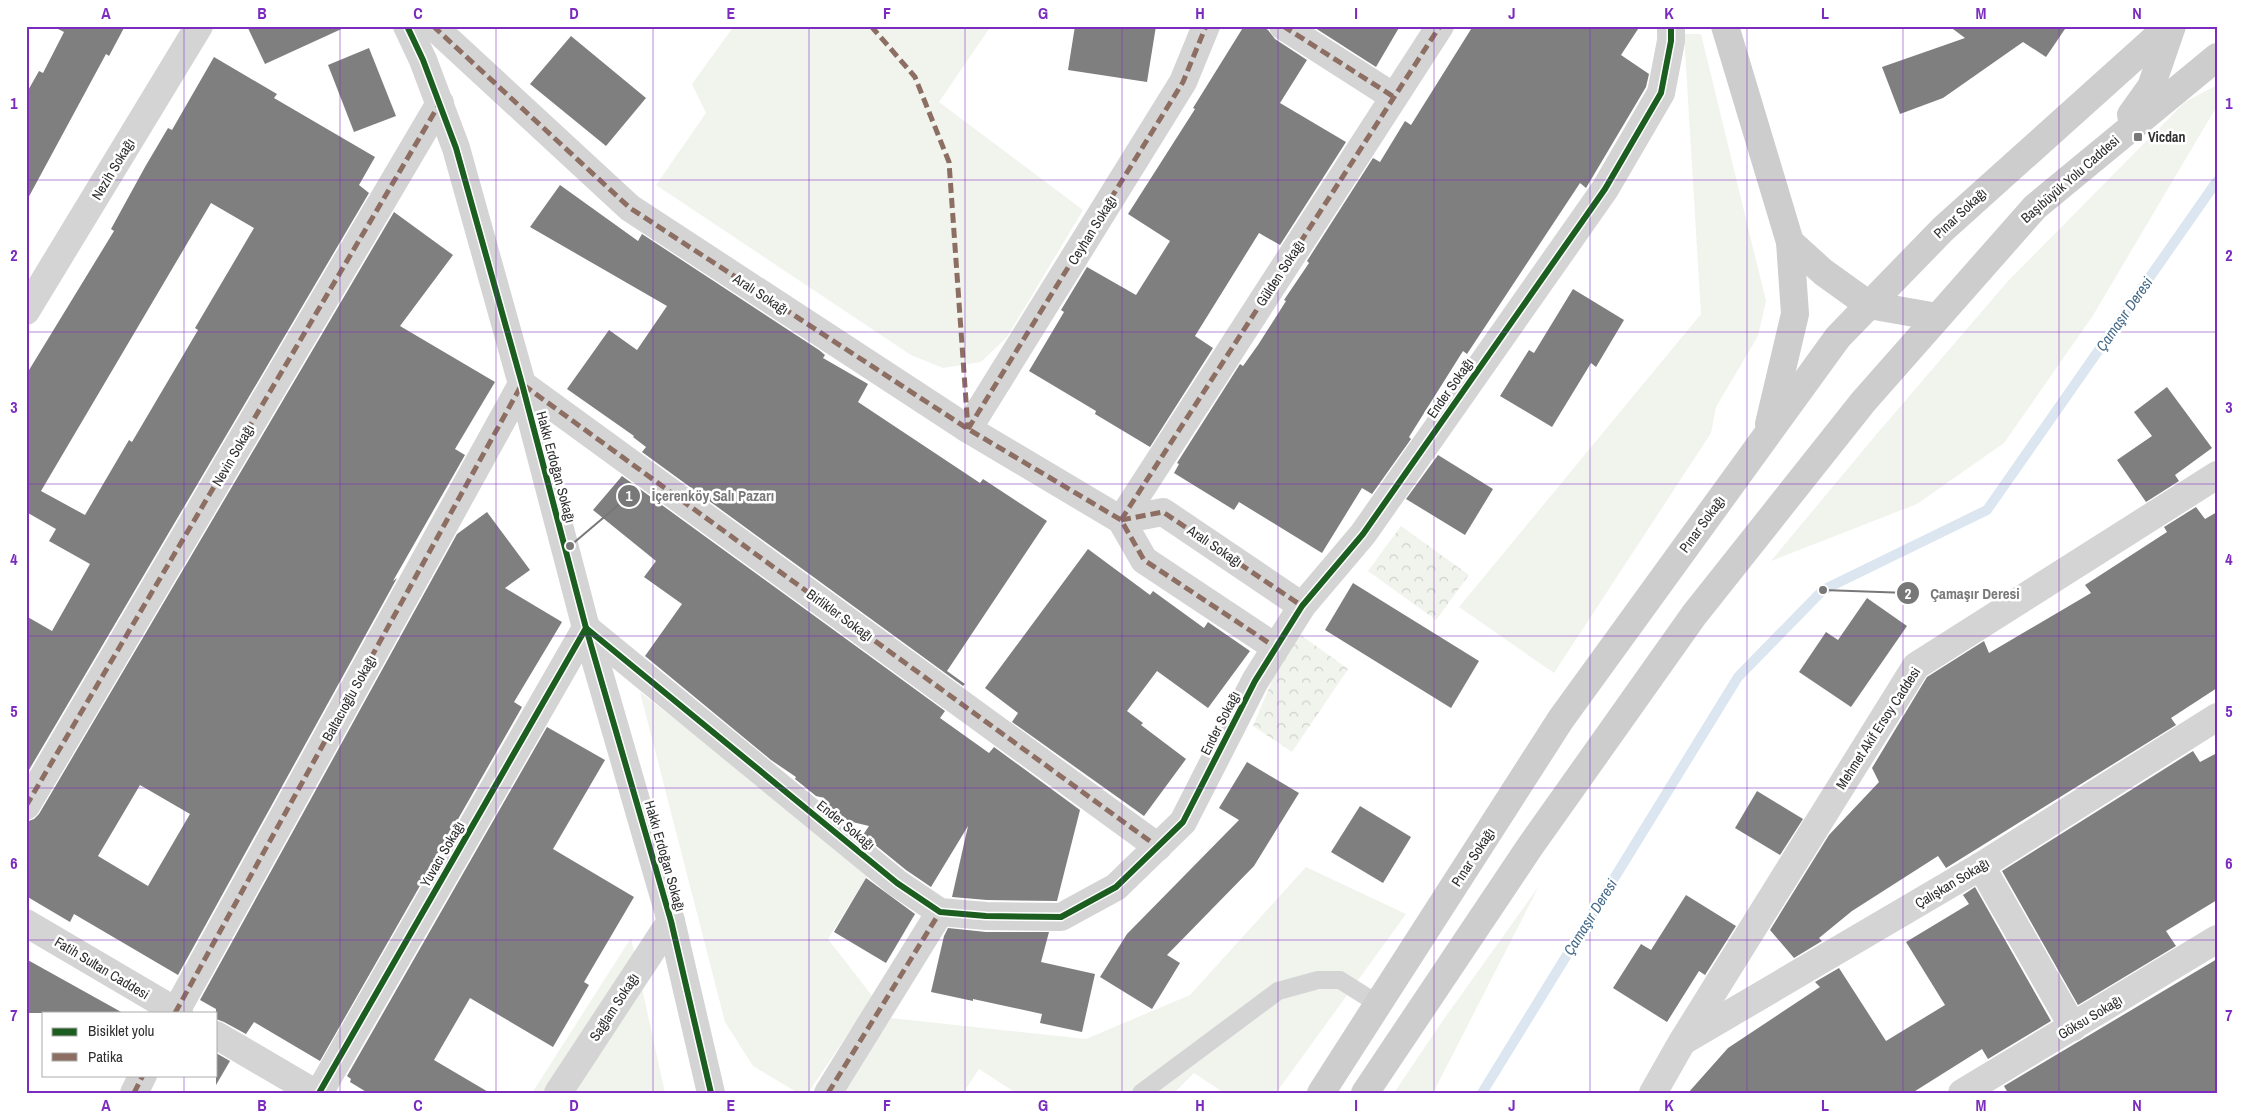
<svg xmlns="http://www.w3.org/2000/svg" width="2243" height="1119" font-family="'Archivo Narrow',sans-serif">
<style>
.grass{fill:#f0f4ed}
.forest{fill:url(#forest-crowns)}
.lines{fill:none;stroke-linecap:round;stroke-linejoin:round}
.stream{stroke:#dbe6f0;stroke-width:10}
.building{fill:#7f7f7f;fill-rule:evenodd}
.lane{stroke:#d4d4d4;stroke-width:18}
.street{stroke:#d4d4d4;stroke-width:28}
.secondary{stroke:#cdcdcd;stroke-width:28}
.quiet{stroke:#8d6e63;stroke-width:5;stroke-dasharray:10 5;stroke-linecap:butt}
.cycleway-casing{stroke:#fff;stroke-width:9}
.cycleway{stroke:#1b5e20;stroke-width:6}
.grid{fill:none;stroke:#7b2cbf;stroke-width:1;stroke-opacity:0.55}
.poi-dot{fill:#787878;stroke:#fff;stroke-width:2}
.labels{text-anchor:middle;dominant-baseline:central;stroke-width:5;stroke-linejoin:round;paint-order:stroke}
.poi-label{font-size:14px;font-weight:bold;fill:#2f2f2f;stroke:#fff;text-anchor:start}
.street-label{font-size:14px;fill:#2f2f2f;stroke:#fff}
.water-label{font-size:15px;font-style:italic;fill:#456a89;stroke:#fff}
.leader{fill:none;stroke:#787878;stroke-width:2}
.callout-dot{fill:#787878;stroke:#fff;stroke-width:2}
.mark-label{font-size:15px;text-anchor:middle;font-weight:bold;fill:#fff}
.callout-label{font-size:15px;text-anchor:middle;font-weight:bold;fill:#787878;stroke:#fff;stroke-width:5;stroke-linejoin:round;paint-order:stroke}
.neatline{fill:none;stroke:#7b2cbf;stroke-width:2}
.grid-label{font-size:16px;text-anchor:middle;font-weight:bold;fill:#7b2cbf}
</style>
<defs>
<pattern id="forest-crowns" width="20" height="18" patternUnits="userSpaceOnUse" patternTransform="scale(1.25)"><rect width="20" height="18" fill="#f0f4ed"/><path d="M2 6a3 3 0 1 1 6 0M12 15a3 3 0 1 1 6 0" fill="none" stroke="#ced2cc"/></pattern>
</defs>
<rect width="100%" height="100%" fill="#fff"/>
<g class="grass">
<polygon points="734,26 991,26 939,102 1083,210 1007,337 981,362 943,368 911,355 656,185 706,113 692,84"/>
<polygon points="1684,34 1701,34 1766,301 1758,336 1716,407 1711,433 1554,673 1459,607 1701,314"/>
<polygon points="2217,85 2217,106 2092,317 2004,443 1917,504 1771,561 1875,436 2008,281 2185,102"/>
<polygon points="640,692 870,871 828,939 873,997 808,1093 798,1093 753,1066 725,1022"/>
<polygon points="1306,867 1406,914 1276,1093 1224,1093 1194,1073 1174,1093 1016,1093 979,1069 963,1093 842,1093 891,1018 1086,1039 1190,995"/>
<polygon points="1539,886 1433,1093 1394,1093 1441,1023"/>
<polygon points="631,938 665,1093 532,1093"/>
</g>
<g class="forest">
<polygon points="1401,526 1469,575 1436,620 1368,571"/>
<polygon points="1298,633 1348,669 1292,752 1253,726 1279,664"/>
</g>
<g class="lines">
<polyline class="stream" points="1482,1093 1738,677 1823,590 1987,510 2217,181"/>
</g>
<g class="building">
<polygon points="52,26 125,26 109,56 106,54 26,202 26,94 39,71 43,73 64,32"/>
<polygon points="247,26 348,26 265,64"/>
<polygon points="1075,26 1156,26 1147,82 1068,70"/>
<polygon points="1244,26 1262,26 1268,30 1275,39 1307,60 1280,103 1346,142 1280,245 1259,233 1195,336 1213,348 1150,447 1095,414 1096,411 1029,371 1064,312 1061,310 1087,267 1136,295 1170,241 1128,214 1195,109 1193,108"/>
<polygon points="1312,26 1400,26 1376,67"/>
<polygon points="1473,26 1640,26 1621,55 1649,74 1646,87 1586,188 1580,183 1467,354 1463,351 1409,437 1411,439 1372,494 1362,488 1322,553 1239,502 1234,510 1174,473 1179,464 1177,463 1240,364 1243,366 1258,345 1286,301 1284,300 1309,263 1307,261 1373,158 1380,162 1405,121 1411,125"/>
<polygon points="1949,26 2067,26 2046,57 2023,42 1943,98 1900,114 1882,67 1965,38"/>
<polygon points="571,36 646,98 606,146 530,84"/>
<polygon points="369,48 396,116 354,132 328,65"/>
<path d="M214 57 277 94 274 98 375 157 359 185 369 193 26 775V616L52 631 90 564 49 541 56 529 28 513 26 516V375L114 231 111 229 145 167 168 128 172 130ZM211 203 254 228 195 328 198 330 132 442 129 440 85 515 41 491Z"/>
<polygon points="560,185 638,241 642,234 819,350 825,355 823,358 868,384 858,402 980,483 983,479 1047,521 947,671 965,684 963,686 642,452 646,447 633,437 634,436 567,389 609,330 637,350 667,306 530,227"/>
<path d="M394 212 453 255 400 326 495 382 455 449 465 455 393 581 397 578 178 975 74 914 70 922 26 896V822L34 819 39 814ZM140 785 190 814 148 886 98 856Z"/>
<polygon points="1573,289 1624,320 1596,367 1591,363 1552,427 1500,396 1529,350 1534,353"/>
<polygon points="2167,387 2212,448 2175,475 2179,481 2146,502 2117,460 2152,436 2134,412"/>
<polygon points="1438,455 1493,489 1465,535 1406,499"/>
<polygon points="622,476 945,711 940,718 989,753 994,747 1080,810 1057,901 987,900 952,897 968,826 931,887 906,870 863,835 869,826 844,820 823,802 824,798 816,796 795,779 796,777 771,760 645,656 682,604 644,577 656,561 593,510"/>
<polygon points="2196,507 2205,519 2217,512 2217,688 2171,718 2176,725 1946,868 1938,856 1852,911 1819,938 1822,941 1794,958 1770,930 1829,835 1879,782 1872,768 1927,677 1984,641 1989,653 2091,593 2085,585 2167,532 2164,527"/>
<polygon points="487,512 530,570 505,588 562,622 514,702 522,707 320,1061 254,1022 246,1034 224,1022 216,1019 216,1009 200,1000 457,534"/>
<polygon points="1088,549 1150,595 1153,591 1204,628 1208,622 1250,651 1208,708 1157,671 1127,711 1143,723 1141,725 1186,759 1144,816 1012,722 1018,713 985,688"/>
<polygon points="1353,583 1479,661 1451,708 1325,630"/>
<polygon points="1867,598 1907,626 1851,707 1799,672 1826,632 1838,640"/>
<polygon points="547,727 605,760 553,849 634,897 584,982 589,985 553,1047 470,998 434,1060 490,1093 368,1093 350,1082 351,1079 347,1076"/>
<polygon points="2193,751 2200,762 2217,753 2217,900 2166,931 2176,946 2078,1005 2002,871"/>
<polygon points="1247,762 1299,793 1254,866 1167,955 1180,963 1152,1009 1100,977 1127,934 1239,820 1219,808"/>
<polygon points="1757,791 1803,819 1780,855 1735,828"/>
<polygon points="1360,806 1411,837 1383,883 1331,852"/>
<polygon points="866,878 915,914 886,963 834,932"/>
<polygon points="1975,887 2051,1021 1988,1059 1982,1049 1912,1093 1688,1093 1728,1048 1820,987 1815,982 1839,968 1886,1041 1945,1005 1906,942 1969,904 1963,895"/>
<polygon points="1686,895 1736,926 1705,975 1699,971 1667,1022 1613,988 1641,944 1651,950"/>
<polygon points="948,928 986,932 1049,932 1041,962 1095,974 1082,1032 1040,1023 1042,1014 973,999 973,1001 931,992 944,936"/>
<polygon points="26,959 123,1013 26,1013"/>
<polygon points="2217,959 2217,1093 2008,1093 2004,1086"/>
<polygon points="216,1053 230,1061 216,1085"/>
</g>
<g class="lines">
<polyline class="lane" points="1141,1093 1278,991 1318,980 1340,980 1378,1004"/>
<g class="street">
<polyline points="407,26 423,60 456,148 522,384 586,628 671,921 711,1093"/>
<polyline points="433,26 630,208 968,429 1121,520 1144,560 1275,647"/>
<polyline points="1283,26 1394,97"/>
<polyline points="26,311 199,26"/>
<polyline points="968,429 1183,82 1206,26"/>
<polyline points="1121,520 1440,26"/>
<polyline points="1121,520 1163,512 1302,606"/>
<polyline points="26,806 440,103"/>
<polyline points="1981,866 2073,1027"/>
<polyline points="26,923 179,1013"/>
<polyline points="175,1013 522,384 1158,847"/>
<polyline points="216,1035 315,1093"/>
<polyline points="1685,1040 1981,866 2217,717"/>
<polyline points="134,1093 143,1075"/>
<polyline points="319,1093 586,628 897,883 940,912 986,916 1061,917 1116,887 1183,822 1255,681 1302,606 1363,534 1605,189 1661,93 1671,41 1671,26"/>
<polyline points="558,1093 671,921"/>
<polyline points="828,1093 940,912"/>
<polyline points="1653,1093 1682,1042 1916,666 2217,475"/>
<polyline points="1962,1093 2217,939"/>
</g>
<g class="secondary">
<polyline points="1725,26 1790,242 1795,314 1769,424"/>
<polyline points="2131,115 2151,87 2172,26"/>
<polyline points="1790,242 1823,272 1869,305 1937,317"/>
<polyline points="1321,1093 1561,719 1838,337 1943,229 2169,26"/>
<polyline points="1365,1093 1529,848 1694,615 1863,402 2035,207 2217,57"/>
</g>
<g class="quiet">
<polyline points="433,26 630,208 968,429 1121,520 1144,560 1275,647"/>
<polyline points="871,26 915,77 949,162 968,429"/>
<polyline points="1283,26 1394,97"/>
<polyline points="968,429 1183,82 1206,26"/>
<polyline points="1121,520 1440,26"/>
<polyline points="1121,520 1163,512 1302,606"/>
<polyline points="26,806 440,103"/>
<polyline points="175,1013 522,384 1158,847"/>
<polyline points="134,1093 143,1075"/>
<polyline points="828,1093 940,912"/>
</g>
<g class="cycleway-casing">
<g id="cycleway">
<polyline points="407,26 423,60 456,148 522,384 586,628 671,921 711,1093"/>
<polyline points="319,1093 586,628 897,883 940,912 986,916 1061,917 1116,887 1183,822 1255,681 1302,606 1363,534 1605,189 1661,93 1671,41 1671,26"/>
</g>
</g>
<use href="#cycleway" class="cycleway"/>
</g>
<path class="grid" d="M184 26V1013M340 26V1093M496 26V1093M653 26V1093M809 26V1093M965 26V1093M1122 26V1093M1278 26V1093M1434 26V1093M1590 26V1093M1747 26V1093M1903 26V1093M2059 26V1093M26 180H2217M26 332H2217M26 484H2217M26 636H2217M26 788H2217M26 940H2217M184 1075V1093"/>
<rect class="poi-dot" x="2133" y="132" width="10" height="10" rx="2.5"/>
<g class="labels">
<g class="poi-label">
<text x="2148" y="137">Vicdan</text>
</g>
<g class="street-label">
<text transform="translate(113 169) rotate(-59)">Nezih Sokağı</text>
<text transform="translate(2070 179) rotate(-41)">Başıbüyük Yolu Caddesi</text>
<text transform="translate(1960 213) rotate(-43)">Pınar Sokağı</text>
<text transform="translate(1092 230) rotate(-58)">Ceyhan Sokağı</text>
<text transform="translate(1280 273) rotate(-57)">Gülden Sokağı</text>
<text transform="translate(761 294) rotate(33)">Aralı Sokağı</text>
<text transform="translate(1450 388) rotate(-55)">Ender Sokağı</text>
<text transform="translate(233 455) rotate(-60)">Nevin Sokağı</text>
<text transform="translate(556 467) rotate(75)">Hakkı Erdoğan Sokağı</text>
<text transform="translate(1702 524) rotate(-54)">Pınar Sokağı</text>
<text transform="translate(1215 546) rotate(34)">Aralı Sokağı</text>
<text transform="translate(840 615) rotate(36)">Birlikler Sokağı</text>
<text transform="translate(349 698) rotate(-61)">Baltacıoğlu Sokağı</text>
<text transform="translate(1220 723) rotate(-63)">Ender Sokağı</text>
<text transform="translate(1878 728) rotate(-57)">Mehmet Akif Ersoy Caddesi</text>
<text transform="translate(846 825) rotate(39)">Ender Sokağı</text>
<text transform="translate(442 854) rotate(-60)">Yuvacı Sokağı</text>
<text transform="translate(665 856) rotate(74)">Hakkı Erdoğan Sokağı</text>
<text transform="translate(1473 857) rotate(-57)">Pınar Sokağı</text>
<text transform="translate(1952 883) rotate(-31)">Çalışkan Sokağı</text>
<text transform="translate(102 968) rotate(31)">Fatih Sultan Caddesi</text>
<text transform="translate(614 1007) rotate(-57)">Sağlam Sokağı</text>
<text transform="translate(2090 1017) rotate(-31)">Göksu Sokağı</text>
</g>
<g class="water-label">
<text transform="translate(2124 314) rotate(-55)">Çamaşır Deresi</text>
<text transform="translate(1590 917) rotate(-58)">Çamaşır Deresi</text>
</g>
</g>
<path class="leader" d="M570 546L629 496M1823 590L1908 593"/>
<g class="callout-dot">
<circle cx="570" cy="546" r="5"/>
<circle cx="1823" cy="590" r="5"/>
<circle cx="629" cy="496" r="12"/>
<circle cx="1908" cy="593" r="12"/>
</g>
<g class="mark-label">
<text x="629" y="501">1</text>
<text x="1908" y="599">2</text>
</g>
<g class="callout-label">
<text x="713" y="501">İçerenköy Salı Pazarı</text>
<text x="1975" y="599">Çamaşır Deresi</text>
</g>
<rect width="2243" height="1119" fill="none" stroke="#ffffff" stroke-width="55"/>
<rect x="42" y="1012" width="175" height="65" fill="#ffffff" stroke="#acacac"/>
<rect x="52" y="1028" width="25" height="8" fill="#1b5e20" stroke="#acacac"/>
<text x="88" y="1036" font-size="15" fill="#2f2f2f">Bisiklet yolu</text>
<rect x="52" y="1053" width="25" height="8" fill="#8d6e63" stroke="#acacac"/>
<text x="88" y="1062" font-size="15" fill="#2f2f2f">Patika</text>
<rect x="28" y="28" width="2188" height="1064" class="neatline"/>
<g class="grid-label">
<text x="106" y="19">A</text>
<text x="262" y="19">B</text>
<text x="418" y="19">C</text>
<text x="574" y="19">D</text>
<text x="731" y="19">E</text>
<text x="887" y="19">F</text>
<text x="1043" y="19">G</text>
<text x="1200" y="19">H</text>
<text x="1356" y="19">I</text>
<text x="1512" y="19">J</text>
<text x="1669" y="19">K</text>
<text x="1825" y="19">L</text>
<text x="1981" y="19">M</text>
<text x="2137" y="19">N</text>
<text x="14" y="109">1</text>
<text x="2229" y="109">1</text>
<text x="14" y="261">2</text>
<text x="2229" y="261">2</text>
<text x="14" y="413">3</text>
<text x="2229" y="413">3</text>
<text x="14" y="565">4</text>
<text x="2229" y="565">4</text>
<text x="14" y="717">5</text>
<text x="2229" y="717">5</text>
<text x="14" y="869">6</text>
<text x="2229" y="869">6</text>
<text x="14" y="1021">7</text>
<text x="2229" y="1021">7</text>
<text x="106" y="1111">A</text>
<text x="262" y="1111">B</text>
<text x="418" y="1111">C</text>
<text x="574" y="1111">D</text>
<text x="731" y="1111">E</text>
<text x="887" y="1111">F</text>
<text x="1043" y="1111">G</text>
<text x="1200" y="1111">H</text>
<text x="1356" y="1111">I</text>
<text x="1512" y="1111">J</text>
<text x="1669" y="1111">K</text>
<text x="1825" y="1111">L</text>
<text x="1981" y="1111">M</text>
<text x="2137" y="1111">N</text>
</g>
</svg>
